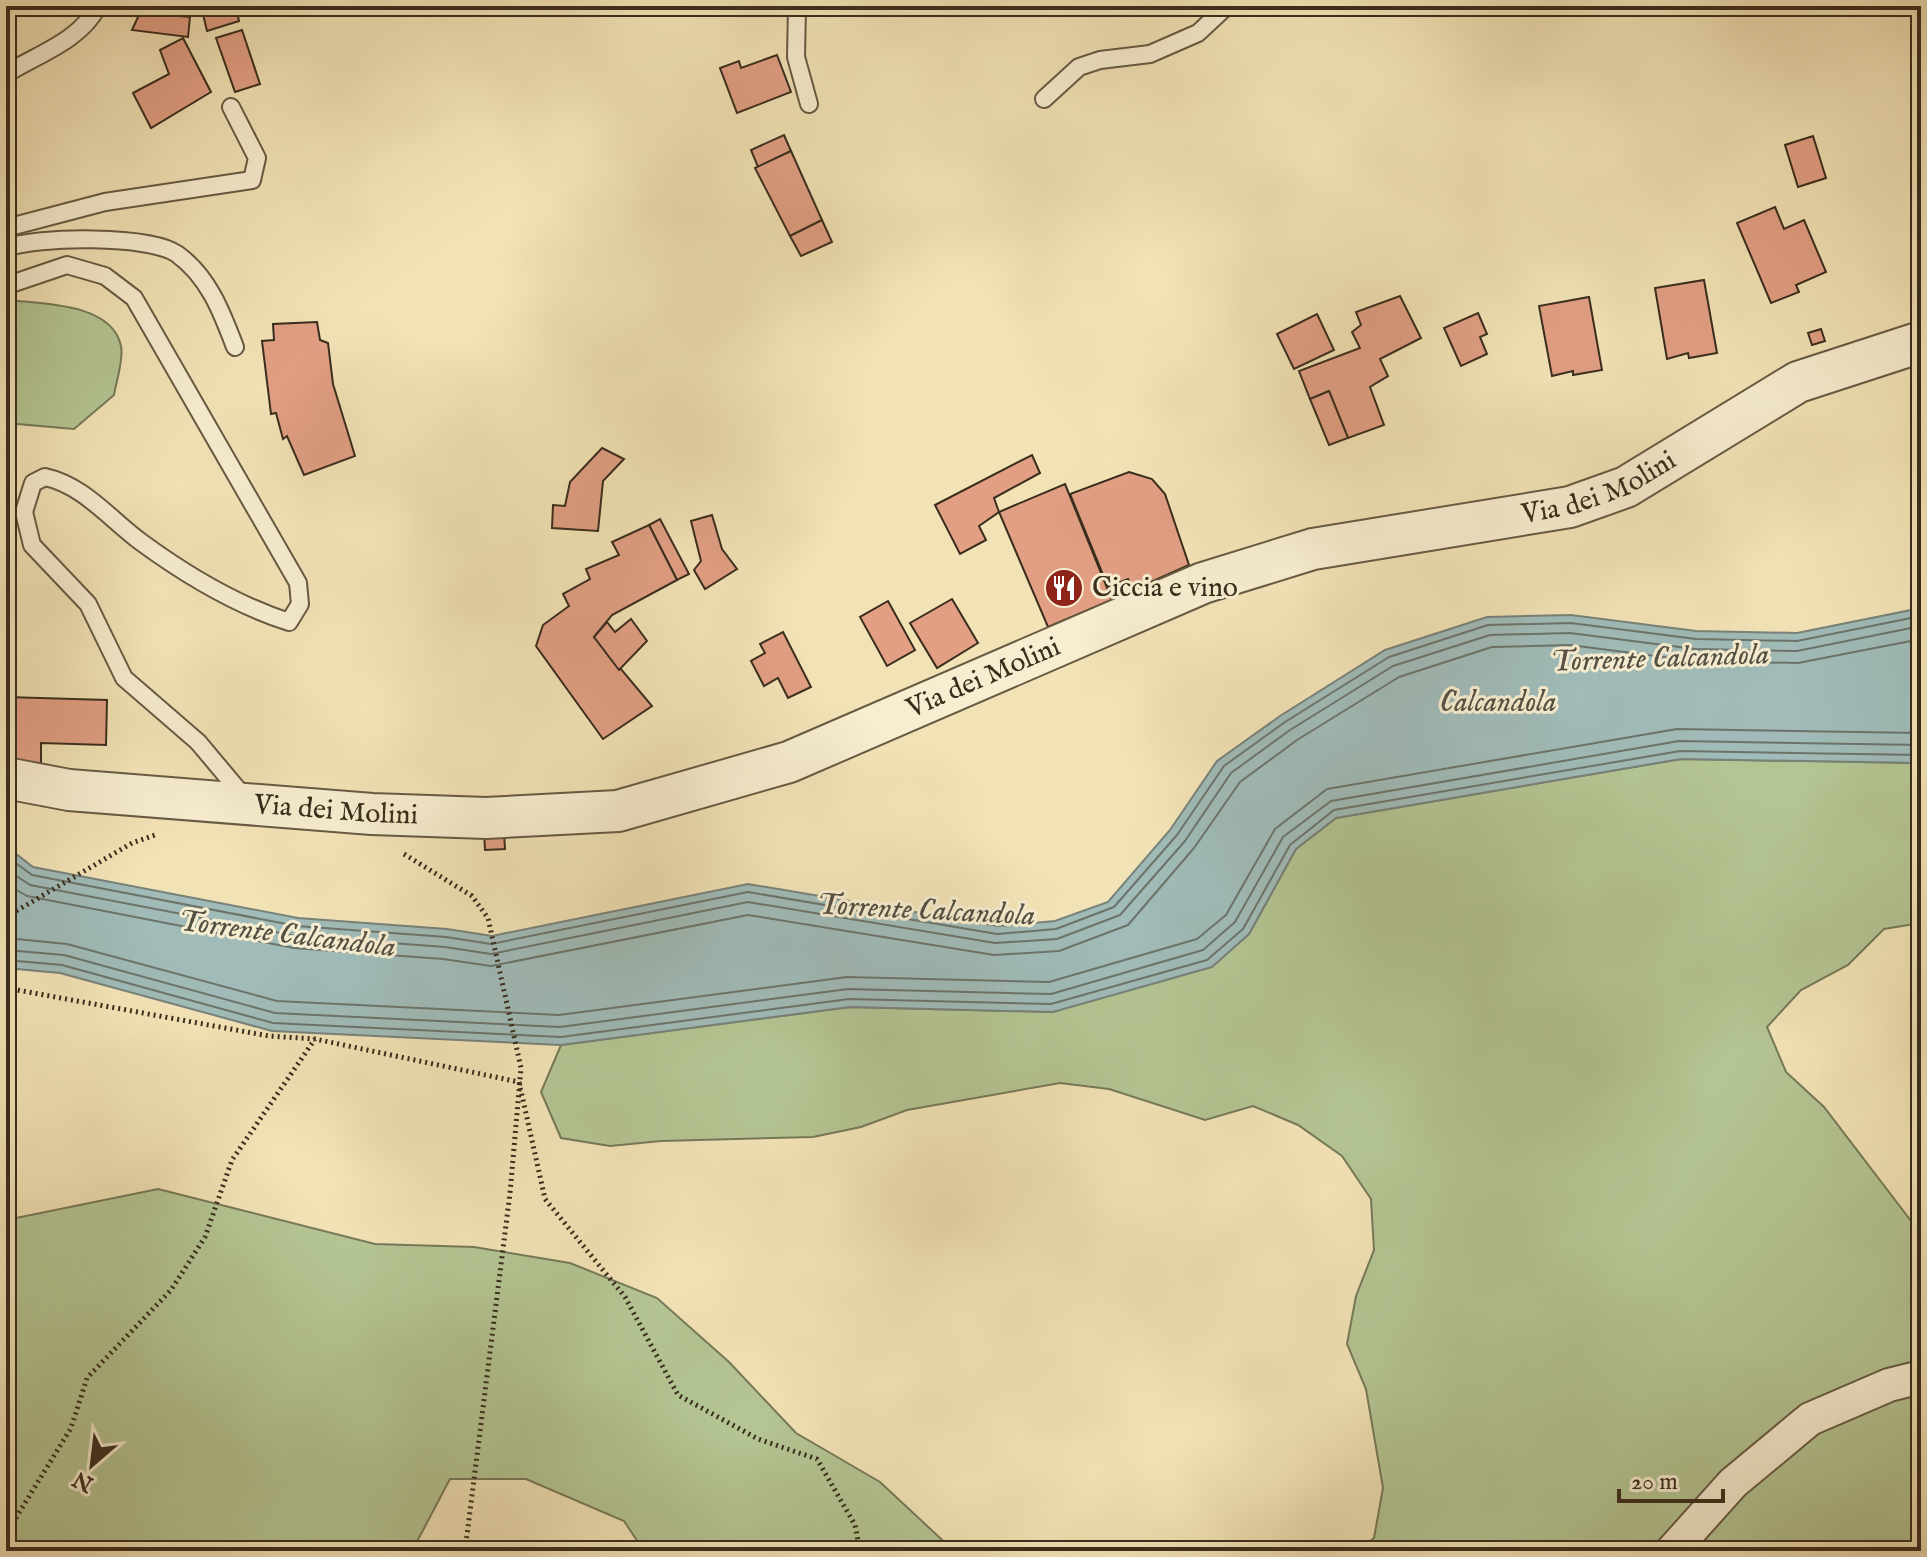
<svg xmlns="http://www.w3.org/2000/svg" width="1927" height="1557" font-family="'IM FELL English',serif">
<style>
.green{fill:#b4c593;stroke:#767958;stroke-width:2}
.water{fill:#a0bbb8;stroke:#77827a;stroke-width:2}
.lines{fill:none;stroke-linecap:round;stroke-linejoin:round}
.shore{stroke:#6c746a;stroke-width:2}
.building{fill:#e29f84;stroke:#392d1d;stroke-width:2}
.service-casing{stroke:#675a43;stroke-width:20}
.minor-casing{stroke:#675a43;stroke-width:36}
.tertiary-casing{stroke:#675a43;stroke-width:44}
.path{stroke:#392d1d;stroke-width:5;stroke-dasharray:2 4;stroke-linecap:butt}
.service{stroke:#f7edd0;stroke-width:16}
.minor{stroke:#f7edd0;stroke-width:32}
.tertiary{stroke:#f7edd0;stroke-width:40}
.labels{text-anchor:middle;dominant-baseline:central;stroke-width:6;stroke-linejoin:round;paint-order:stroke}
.street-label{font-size:28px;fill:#392d1d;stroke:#f7edd0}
.poi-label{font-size:28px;fill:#392d1d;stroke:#f7edd0;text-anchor:start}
.water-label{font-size:30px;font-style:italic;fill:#535044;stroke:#f7edd0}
</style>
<rect width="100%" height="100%" fill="#f2e3b6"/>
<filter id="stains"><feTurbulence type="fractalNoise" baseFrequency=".0025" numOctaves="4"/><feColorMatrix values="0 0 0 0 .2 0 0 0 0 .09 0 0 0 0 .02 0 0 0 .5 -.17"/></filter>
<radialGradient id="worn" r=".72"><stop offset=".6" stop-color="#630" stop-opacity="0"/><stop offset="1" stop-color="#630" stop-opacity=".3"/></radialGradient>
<g class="green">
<path d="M6 300C40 304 112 302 121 346 124 359 116 382 114 395L74 429 6 423Z"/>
<polygon points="1681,759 1921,763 1921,923 1884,929 1848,965 1801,990 1767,1027 1786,1072 1824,1107 1921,1234 1921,1551 1356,1551 1374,1538 1383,1488 1366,1389 1347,1344 1356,1296 1374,1250 1371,1199 1342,1156 1298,1125 1253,1106 1205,1120 1109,1089 1060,1083 907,1110 861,1127 813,1137 661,1141 610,1146 561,1138 541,1092 561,1045 850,1007 1053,1012 1249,934 1296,849 1336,818"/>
<polygon points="158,1189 375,1244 474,1247 570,1263 657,1298 729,1362 796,1433 880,1482 954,1551 644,1551 624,1521 526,1479 450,1479 412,1551 6,1551 6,1220"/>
</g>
<polygon class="water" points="1921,608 1921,763 1681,759 1336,818 1296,849 1249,934 1212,967 1053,1012 850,1007 561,1045 272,1031 60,973 6,968 6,846 33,867 298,918 447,929 492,936 748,884 998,926 1055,921 1108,902 1170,830 1217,761 1280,716 1385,650 1487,617 1571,615 1696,631 1797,633"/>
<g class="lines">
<g class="shore">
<polyline points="6,856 32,875 297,926 446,937 491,944 748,892 997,934 1056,929 1114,907 1177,835 1224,766 1285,722 1389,657 1488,625 1571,623 1696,639 1797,641 1921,616"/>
<polyline points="6,869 30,885 296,936 445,947 491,954 748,902 995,943 1057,939 1120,915 1185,841 1231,773 1290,730 1393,666 1490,635 1570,633 1695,649 1797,651 1921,626"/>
<polyline points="6,884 27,896 294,948 443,959 491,966 748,915 994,955 1059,951 1128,925 1194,848 1240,782 1297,740 1399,677 1492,647 1570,645 1694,661 1798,663 1921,639"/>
<polyline points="6,938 67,944 277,1001 559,1015 847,977 1049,982 1197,939 1226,915 1275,829 1327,789 1677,729 1921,733"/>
<polyline points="6,950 64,955 275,1013 560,1027 848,989 1051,994 1203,950 1235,922 1283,837 1331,801 1679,741 1921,745"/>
<polyline points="6,960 62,965 273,1023 561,1037 849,999 1051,1004 1207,960 1243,929 1290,845 1334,810 1680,751 1921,755"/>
</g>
</g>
<g class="building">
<polygon points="143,6 181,6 180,16 190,17 188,37 132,30"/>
<polygon points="201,6 236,6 239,21 207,31"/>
<polygon points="242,30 260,84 235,92 216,38"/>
<polygon points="183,38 211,92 151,128 133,93 169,74 160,50"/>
<polygon points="777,55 791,92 737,113 720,68 739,61 741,68"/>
<polygon points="784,135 791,151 758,167 751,150"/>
<polygon points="1813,136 1826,178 1798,187 1785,145"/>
<polygon points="791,151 822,220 790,236 755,168"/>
<polygon points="1775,207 1784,229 1804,220 1826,272 1796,285 1799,292 1771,303 1737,223"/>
<polygon points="822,220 832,242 801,256 790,236"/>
<polygon points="1704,280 1717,353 1689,358 1688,353 1667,359 1655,288"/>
<polygon points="1400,296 1421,338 1380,359 1388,376 1370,387 1384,425 1348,438 1329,391 1310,399 1299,371 1360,348 1352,332 1361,325 1356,312"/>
<polygon points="1589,297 1602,370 1573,375 1573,371 1552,376 1539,306"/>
<polygon points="1478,313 1487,334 1480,337 1487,354 1461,366 1444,328"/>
<polygon points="1317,314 1334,350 1294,369 1277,334"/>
<polygon points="317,322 320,340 328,343 333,384 355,456 304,475 287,436 283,439 276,413 271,414 262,341 274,340 273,324"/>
<polygon points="1821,329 1825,341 1812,345 1808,333"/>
<polygon points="1329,391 1348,438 1329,445 1310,399"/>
<polygon points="602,448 624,459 603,481 598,531 552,528 553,505 565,506 570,482"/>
<polygon points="1032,455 1040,473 994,498 999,512 979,526 986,540 960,554 935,505"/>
<polygon points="6,463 11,541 6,541"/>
<polygon points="1129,472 1152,479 1165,494 1189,565 1133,590 1128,579 1108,587 1070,494"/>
<polygon points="1065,484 1112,600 1048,627 999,512"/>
<polygon points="712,515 722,549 737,569 705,589 694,570 701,561 691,521"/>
<polygon points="660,519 689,574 677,580 649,525"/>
<polygon points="649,525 677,580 612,615 594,637 652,706 603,739 536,646 543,625 569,606 563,594 590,579 586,569 619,555 612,542"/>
<polygon points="952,599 978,643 937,668 910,623"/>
<polygon points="888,601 915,650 887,666 860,617"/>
<polygon points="631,619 647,641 619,670 594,637 607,622 615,632"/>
<polygon points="783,632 811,687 788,698 778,678 764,686 751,661 765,653 760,644"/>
<polygon points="6,697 107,700 106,745 41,743 41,763 6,763"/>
<polygon points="484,832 504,832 505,849 485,850"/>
</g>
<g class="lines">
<g class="service-casing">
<g id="service">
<polyline points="797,6 796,57 809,104"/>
<path d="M6 74C38 54 80 41 98 6"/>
<polyline points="1044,99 1079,67 1100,60 1150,54 1198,33 1227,6"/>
<polyline points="6,228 105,202 252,180 257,158 231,107"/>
<path d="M6 248C36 236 151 235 177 254 209 277 222 313 235 347"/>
<path d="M6 283 11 284 67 265 105 276 134 298 298 583 300 604 289 622C236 605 186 575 141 542 110 519 83 485 45 477L33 483 24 512 32 545 88 604 124 678 198 742 245 798"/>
</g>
</g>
<g class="minor-casing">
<polyline id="minor" points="1672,1551 1733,1483 1810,1419 1889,1385 1921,1377"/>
</g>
<g class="tertiary-casing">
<g id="tertiary">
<path id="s1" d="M6 778 69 790 372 814 486 818 618 811 789 762 1203 583 1313 549 1570 507 1626 487 1798 382 1921 342"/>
</g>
</g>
<g class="path">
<polyline points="404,854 472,896 488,918 521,1068 510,1193 465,1551"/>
<polyline points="6,917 132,843 155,835"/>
<polyline points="6,988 269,1036 315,1039 519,1082 545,1199 625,1297 678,1395 758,1439 817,1459 855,1525 860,1551"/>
<polyline points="6,1540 14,1521 71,1428 87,1378 171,1290 205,1237 232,1160 315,1039"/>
</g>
<use href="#service" class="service"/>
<use href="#minor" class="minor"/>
<use href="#tertiary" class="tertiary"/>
</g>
<defs>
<g id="restaurant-disc" transform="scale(2)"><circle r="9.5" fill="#8f2418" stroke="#f7edd0"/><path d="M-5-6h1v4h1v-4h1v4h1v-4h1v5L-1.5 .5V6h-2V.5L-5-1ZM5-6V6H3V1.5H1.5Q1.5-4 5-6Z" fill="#fff"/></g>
</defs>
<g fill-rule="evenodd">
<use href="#restaurant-disc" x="1064" y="588"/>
</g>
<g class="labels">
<g class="street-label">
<text stroke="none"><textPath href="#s1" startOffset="1652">Via dei Molini</textPath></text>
<text stroke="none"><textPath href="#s1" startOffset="1004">Via dei Molini</textPath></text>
<text stroke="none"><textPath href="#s1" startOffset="332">Via dei Molini</textPath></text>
</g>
<g class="poi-label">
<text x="1092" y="588">Ciccia e vino</text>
</g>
<g class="water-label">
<text transform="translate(1660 659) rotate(-2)">Torrente Calcandola</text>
<text x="1498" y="703">Calcandola</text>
<text transform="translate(926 911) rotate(3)">Torrente Calcandola</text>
<text transform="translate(287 935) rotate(7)">Torrente Calcandola</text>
</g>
</g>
<rect width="1927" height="1557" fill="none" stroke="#f2e3b6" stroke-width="32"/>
<rect x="8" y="8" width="1911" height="1541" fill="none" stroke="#392d1d" stroke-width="4"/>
<rect x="16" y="16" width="1895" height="1525" fill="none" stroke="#392d1d" stroke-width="2"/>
<g transform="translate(92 1465) rotate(208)" stroke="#f7edd0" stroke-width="6" paint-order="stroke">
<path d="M0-6L14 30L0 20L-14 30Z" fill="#392d1d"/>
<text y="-12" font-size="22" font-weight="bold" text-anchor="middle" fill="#392d1d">N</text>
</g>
<path d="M1619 1489v12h104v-12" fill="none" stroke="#392d1d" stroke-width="4"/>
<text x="1631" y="1489" font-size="24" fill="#392d1d" stroke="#f7edd0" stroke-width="6" paint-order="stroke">20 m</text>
<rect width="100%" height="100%" filter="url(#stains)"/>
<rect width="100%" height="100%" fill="url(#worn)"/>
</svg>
